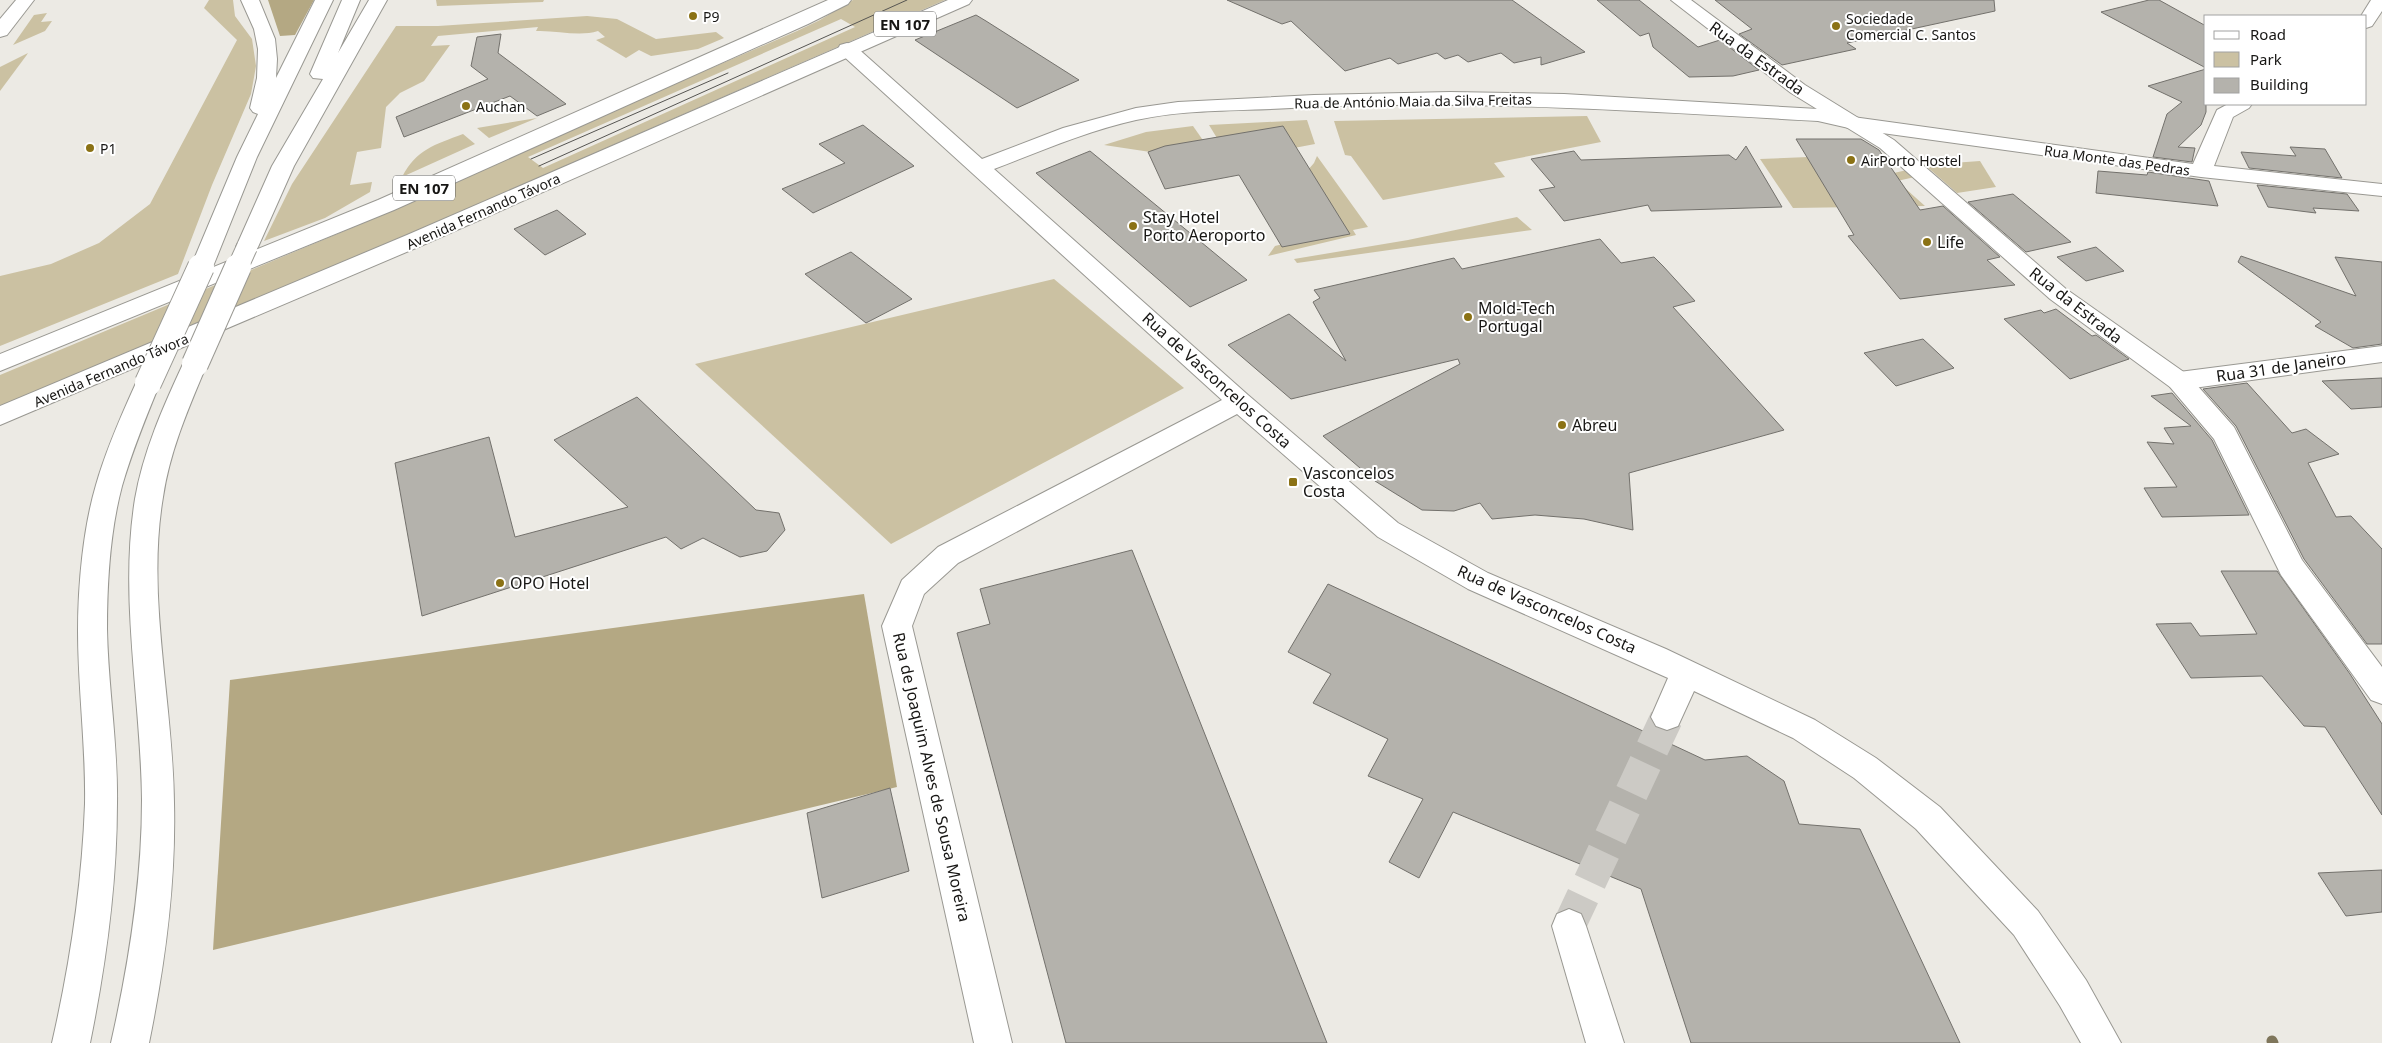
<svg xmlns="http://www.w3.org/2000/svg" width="2382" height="1043" font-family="'Noto Sans',sans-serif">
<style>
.green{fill:#cbc1a2;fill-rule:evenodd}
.forest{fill:#b4a883}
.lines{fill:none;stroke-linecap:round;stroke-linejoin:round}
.stream{stroke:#7f765b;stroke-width:11}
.building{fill:#b4b2ac;stroke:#73716c}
.street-tunnel{stroke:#cccac5;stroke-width:33;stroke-dasharray:33 16;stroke-linecap:butt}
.street-casing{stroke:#999892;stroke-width:2}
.secondary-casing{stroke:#999892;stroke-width:2}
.primary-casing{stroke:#999892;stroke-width:2}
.highway-casing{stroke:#999892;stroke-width:2}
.street{fill:#fff;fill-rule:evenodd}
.secondary{fill:#fff;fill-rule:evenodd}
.primary{fill:#fff;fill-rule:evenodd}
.highway{fill:#fff;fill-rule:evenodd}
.tram{stroke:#565552;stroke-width:1}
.highway-bridge-far1-casing{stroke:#999892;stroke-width:22;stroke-linecap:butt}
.highway-bridge-casing{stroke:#999892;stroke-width:28;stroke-linecap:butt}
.highway-bridge-far1{stroke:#fff;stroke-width:20}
.highway-bridge{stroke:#fff;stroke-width:26}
.poi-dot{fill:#8b7215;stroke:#fff;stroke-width:2}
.labels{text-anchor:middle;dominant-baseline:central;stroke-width:4;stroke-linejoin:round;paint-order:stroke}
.far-poi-label{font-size:14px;fill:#171614;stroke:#fff;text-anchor:start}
.far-street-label{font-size:14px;fill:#171614;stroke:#fff}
.shield{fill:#fff;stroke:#5d5c5a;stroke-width:1}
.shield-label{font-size:15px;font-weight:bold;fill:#171614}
.street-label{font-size:16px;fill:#171614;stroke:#fff}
.poi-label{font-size:16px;fill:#171614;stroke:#fff;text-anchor:start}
</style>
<rect width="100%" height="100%" fill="#eceae4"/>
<g class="green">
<polygon points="209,0 233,0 235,16 252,39 256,66 251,94 212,185 178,274 0,346 0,276 51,264 99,243 150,204 237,40 204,8"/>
<polygon points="436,0 544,0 543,2 437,6"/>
<path d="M853 0H945L254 302 0 407V375L380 216 531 146 797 31 820 20ZM841 19 855 27 543 168 528 157Z"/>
<polygon points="47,13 41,22 52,21 45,31 13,45 34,15"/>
<path d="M587 16 617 19 656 39 716 32 724 38 698 49 651 56 639 50 626 58 596 40 605 37 598 31C579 37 556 30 536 31L538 27 438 36 431 46 450 45 424 81 400 93 386 107 381 148 357 152 350 185 372 182 370 192 325 218 264 241 292 184 396 26H438Z"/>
<polygon points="28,53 26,56 0,91 0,67"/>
<polygon points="1587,116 1601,142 1494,163 1505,177 1383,200 1351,156 1345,155 1334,121"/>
<polygon points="537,118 489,138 477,128"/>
<polygon points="1307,120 1315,144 1294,148 1220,143 1209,125"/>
<polygon points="1193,126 1207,146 1157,153 1104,145 1146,132"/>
<path d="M463 134 475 144 402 177C417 149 434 145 463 134Z"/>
<polygon points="1317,156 1368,227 1353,230 1356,235 1268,256 1275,246 1334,231 1308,170 1314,163"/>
<polygon points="1808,157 1872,178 1907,170 1915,177 1897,181 1925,206 1793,208 1760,159"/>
<polygon points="1980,161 1996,187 1957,193 1925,165"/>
<polygon points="1517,217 1532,230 1297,263 1294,259 1408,240"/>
<polygon points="1054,279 1184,388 891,544 695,364"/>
</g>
<g class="forest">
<polygon points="268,0 314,0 295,35 280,36"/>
<polygon points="864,594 897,787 213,950 230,680"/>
</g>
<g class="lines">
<polyline class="stream" points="2272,1041 2273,1043"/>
</g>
<g class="building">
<polygon points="1227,0 1512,0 1585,52 1541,65 1541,57 1514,63 1501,53 1468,62 1458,55 1445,59 1437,53 1398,64 1390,58 1345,71 1291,21 1282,24"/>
<polygon points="1597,0 1639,0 1698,47 1720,40 1759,70 1733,76 1689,77 1653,47 1649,33 1640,36"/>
<polygon points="1715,0 1994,0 1995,11 1847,43 1856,49 1782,65 1739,34 1752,29"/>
<polygon points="2149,0 2159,0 2206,26 2206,68 2101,12"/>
<polygon points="976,15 986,21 1079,80 1017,108 915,40"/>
<polygon points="501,34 498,53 566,104 537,116 510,96 404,137 396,117 488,79 471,66 477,37"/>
<polygon points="2206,69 2206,112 2201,125 2178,147 2195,148 2192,162 2153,157 2167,114 2182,102 2148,86"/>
<polygon points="863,125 914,166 813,213 782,189 845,163 819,144"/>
<polygon points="1283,126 1350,234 1282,247 1239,175 1165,189 1148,152 1165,146"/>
<polygon points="1796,139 1861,139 1879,150 1920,210 1943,206 2000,257 1987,260 2015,285 1900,299 1848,236 1854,235"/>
<polygon points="1746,146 1782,207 1651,211 1648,205 1564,221 1539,190 1555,187 1531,159 1574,151 1581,160 1729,155 1736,160"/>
<polygon points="2290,147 2325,149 2342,178 2249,168 2241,152 2296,156"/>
<polygon points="1090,151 1201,242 1247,280 1190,307 1036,173"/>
<polygon points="2098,171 2147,175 2148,172 2209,181 2218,206 2096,193"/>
<polygon points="2257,185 2347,194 2359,211 2313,208 2316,213 2268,207"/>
<polygon points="2013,194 2071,242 2026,252 1968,202"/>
<polygon points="557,210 586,234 545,255 514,229"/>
<polygon points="1600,239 1621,263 1654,257 1663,266 1695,301 1673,307 1784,430 1629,473 1633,530 1584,519 1535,515 1492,519 1480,503 1454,511 1422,510 1375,481 1323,436 1460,364 1458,359 1291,399 1228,345 1289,314 1346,361 1313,302 1320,298 1314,290 1454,258 1462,269"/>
<polygon points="2096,247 2124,271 2086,281 2057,257"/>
<polygon points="851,252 912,299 866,323 805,274"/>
<polygon points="2241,256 2356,296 2335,257 2382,262 2382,344 2353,348 2315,326 2321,322 2238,262"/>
<polygon points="2056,309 2092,336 2096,335 2129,359 2070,379 2004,319 2041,310 2044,313"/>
<polygon points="1923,339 1954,368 1896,386 1864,353"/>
<polygon points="2382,378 2382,407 2351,409 2322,381"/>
<polygon points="2247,383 2292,433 2306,429 2339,454 2308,463 2336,517 2351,516 2382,549 2382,644 2367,644 2304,559 2236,426 2203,389"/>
<polygon points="2172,393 2212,440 2249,515 2162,517 2144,488 2177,487 2147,442 2174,444 2164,428 2191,426 2151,396"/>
<polygon points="637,397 756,510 779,513 785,530 767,551 740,557 703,538 681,549 666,537 422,616 395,463 489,437 515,537 628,507 554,440"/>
<polygon points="1132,550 1327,1043 1066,1043 957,633 990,624 980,589"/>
<polygon points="2221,571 2277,571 2350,674 2382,724 2382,815 2325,727 2304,726 2262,676 2191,678 2156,624 2191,623 2200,636 2257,634"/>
<polygon points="1328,584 1705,760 1747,756 1784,781 1799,824 1860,829 1960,1043 1691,1043 1641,889 1453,812 1419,878 1389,862 1423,799 1368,776 1388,739 1313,703 1331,674 1288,652"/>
<polygon points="890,788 909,871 822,898 807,813"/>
<polygon points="2382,870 2382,912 2346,916 2318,873"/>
</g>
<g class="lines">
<polyline class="street-tunnel" points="1569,926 1667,717"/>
<g class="street-casing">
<g id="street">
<polygon points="2371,0 2382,0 2382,11 2372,26 2366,28 2366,16 2361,16"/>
<path d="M847 43 854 45 982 159 1063 128 1136 108 1178 102 1314 95 1450 92 1564 94 1818 109 1853 117 2193 164 2217 110 2228 104H2252L2249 108 2233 117 2214 166 2382 184V196L2201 177 1853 129 1818 121C1642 111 1467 99 1291 108 1240 111 1186 109 1136 120 1087 131 1041 151 994 169L1248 395 1398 523 1488 573 1666 649 1815 720 1876 758 1940 807 2038 911 2086 980 2121 1043H2081L2060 1006 2014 935 1916 829 1854 778 1793 738 1694 691 1678 726 1667 730 1656 726 1651 717 1668 678 1468 589 1378 537 1237 414 958 563 924 594 912 626 1012 1043H974L882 626 902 580 938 547 1222 400 840 53 838 49 840 45Z"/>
<polygon points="2382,346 2382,362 2179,390 2170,387 2167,381 2170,375 2179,372"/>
<polygon points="1569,909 1581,914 1586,926 1624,1043 1586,1043 1552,926 1557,914"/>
</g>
</g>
<g class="secondary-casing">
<g id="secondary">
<polygon points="16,0 34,0 7,35 0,37 0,19"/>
<polygon points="1671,0 1691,0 1805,85 1894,140 2066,289 2188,375 2234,427 2302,560 2382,667 2382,704 2371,700 2281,575 2214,439 2170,387 2050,299 1880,148 1791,93"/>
</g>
</g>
<g class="primary-casing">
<g id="primary">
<polygon points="828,0 851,0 848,4 808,24 394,210 0,371 0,354 378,200"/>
<polygon points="948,0 972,0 969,4 423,245 0,425 0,406 407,235"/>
</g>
</g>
<g class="highway-casing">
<g id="highway">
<polygon points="241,0 259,0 275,39 277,59 276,78 315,0 333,0 257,157 214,264 211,269 203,271 195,269 192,264 237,157 258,114 253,112 250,108 257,78 258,49 254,29"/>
<polygon points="342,0 360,0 338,53 369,0 387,0 294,166 258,247 255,252 247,254 239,252 236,247 272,166 323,79 313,78 310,74"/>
<path d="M195 356 204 358 207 364C189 407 170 450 163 497 146 597 173 701 174 803 176 884 165 964 149 1043H111C129 963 142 882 142 800 141 700 119 598 135 499 143 452 163 407 183 364L186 358Z"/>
<path d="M148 374 157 377 160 383C146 417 132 451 122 486 110 531 107 582 107 629 108 687 118 744 117 803 117 884 106 964 90 1043H52C70 964 82 885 85 804 86 746 78 689 78 631 78 585 83 529 96 485 106 450 121 416 136 383L139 377Z"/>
</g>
</g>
<use href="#street" class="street"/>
<use href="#secondary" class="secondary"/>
<use href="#primary" class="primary"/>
<use href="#highway" class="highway"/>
<g class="tram">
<polyline points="531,159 728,73"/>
<polyline points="539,166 907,0"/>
</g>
<g class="highway-bridge-far1-casing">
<g id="highway-bridge-far1">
<polyline points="201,269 203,264"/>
<polyline points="237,269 247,247"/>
</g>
</g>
<g class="highway-bridge-casing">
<g id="highway-bridge">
<polyline points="195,364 238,267"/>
<polyline points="148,383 201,267"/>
</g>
</g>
<use href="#highway-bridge-far1" class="highway-bridge-far1"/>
<use href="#highway-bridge" class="highway-bridge"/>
</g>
<g class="poi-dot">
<circle cx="693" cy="16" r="5"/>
<circle cx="1836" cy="26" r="5"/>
<circle cx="466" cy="106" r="5"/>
<circle cx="90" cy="148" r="5"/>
<circle cx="1851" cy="160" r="5"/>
<circle cx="1133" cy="226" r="5"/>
<circle cx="1927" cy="242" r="5"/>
<circle cx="1468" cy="317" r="5"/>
<circle cx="1562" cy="425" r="5"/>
<rect x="1288" y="477" width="10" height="10" rx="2.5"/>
<circle cx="500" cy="583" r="5"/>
</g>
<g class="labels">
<g class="far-poi-label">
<text x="703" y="16">P9</text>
<text x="1846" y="18">Sociedade<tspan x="1846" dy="16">Comercial C. Santos</tspan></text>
<text x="476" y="106">Auchan</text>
<text x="100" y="148">P1</text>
<text x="1861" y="160">AirPorto Hostel</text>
</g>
<g class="far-street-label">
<text transform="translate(1413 101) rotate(-1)">Rua de António Maia da Silva Freitas</text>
<text transform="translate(2117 160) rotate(8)">Rua Monte das Pedras</text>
<text transform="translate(483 211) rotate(-24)">Avenida Fernando Távora</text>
<text transform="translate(111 370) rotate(-23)">Avenida Fernando Távora</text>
</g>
<g class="shield">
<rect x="874" y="11.5" width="62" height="25" rx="4"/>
<rect x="393" y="175.5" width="62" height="25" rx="4"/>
</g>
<g class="shield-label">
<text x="905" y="24">EN 107</text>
<text x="424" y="188">EN 107</text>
</g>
<g class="street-label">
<text transform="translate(1757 58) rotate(36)">Rua da Estrada</text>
<text transform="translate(2076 305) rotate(38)">Rua da Estrada</text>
<text transform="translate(2281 367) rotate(-8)">Rua 31 de Janeiro</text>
<text transform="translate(1217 380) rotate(42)">Rua de Vasconcelos Costa</text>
<text transform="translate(1547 609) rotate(24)">Rua de Vasconcelos Costa</text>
<text transform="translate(932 777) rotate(77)">Rua de Joaquim Alves de Sousa Moreira</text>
</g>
<g class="poi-label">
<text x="1143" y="217">Stay Hotel<tspan x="1143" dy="18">Porto Aeroporto</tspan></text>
<text x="1937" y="242">Life</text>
<text x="1478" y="308">Mold-Tech<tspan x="1478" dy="18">Portugal</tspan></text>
<text x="1572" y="425">Abreu</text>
<text x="1303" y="473">Vasconcelos<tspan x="1303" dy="18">Costa</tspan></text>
<text x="510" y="583">OPO Hotel</text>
</g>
</g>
<rect x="2204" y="15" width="162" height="90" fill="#ffffff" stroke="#a2a2a1"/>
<rect x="2214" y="31" width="25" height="8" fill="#ffffff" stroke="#a2a2a1"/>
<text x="2250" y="40" font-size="15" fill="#171614">Road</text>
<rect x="2214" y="52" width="25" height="15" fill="#cbc1a2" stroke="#a2a2a1"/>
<text x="2250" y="65" font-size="15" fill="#171614">Park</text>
<rect x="2214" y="78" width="25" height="15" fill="#b4b2ac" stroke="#a2a2a1"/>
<text x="2250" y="90" font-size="15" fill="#171614">Building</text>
</svg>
